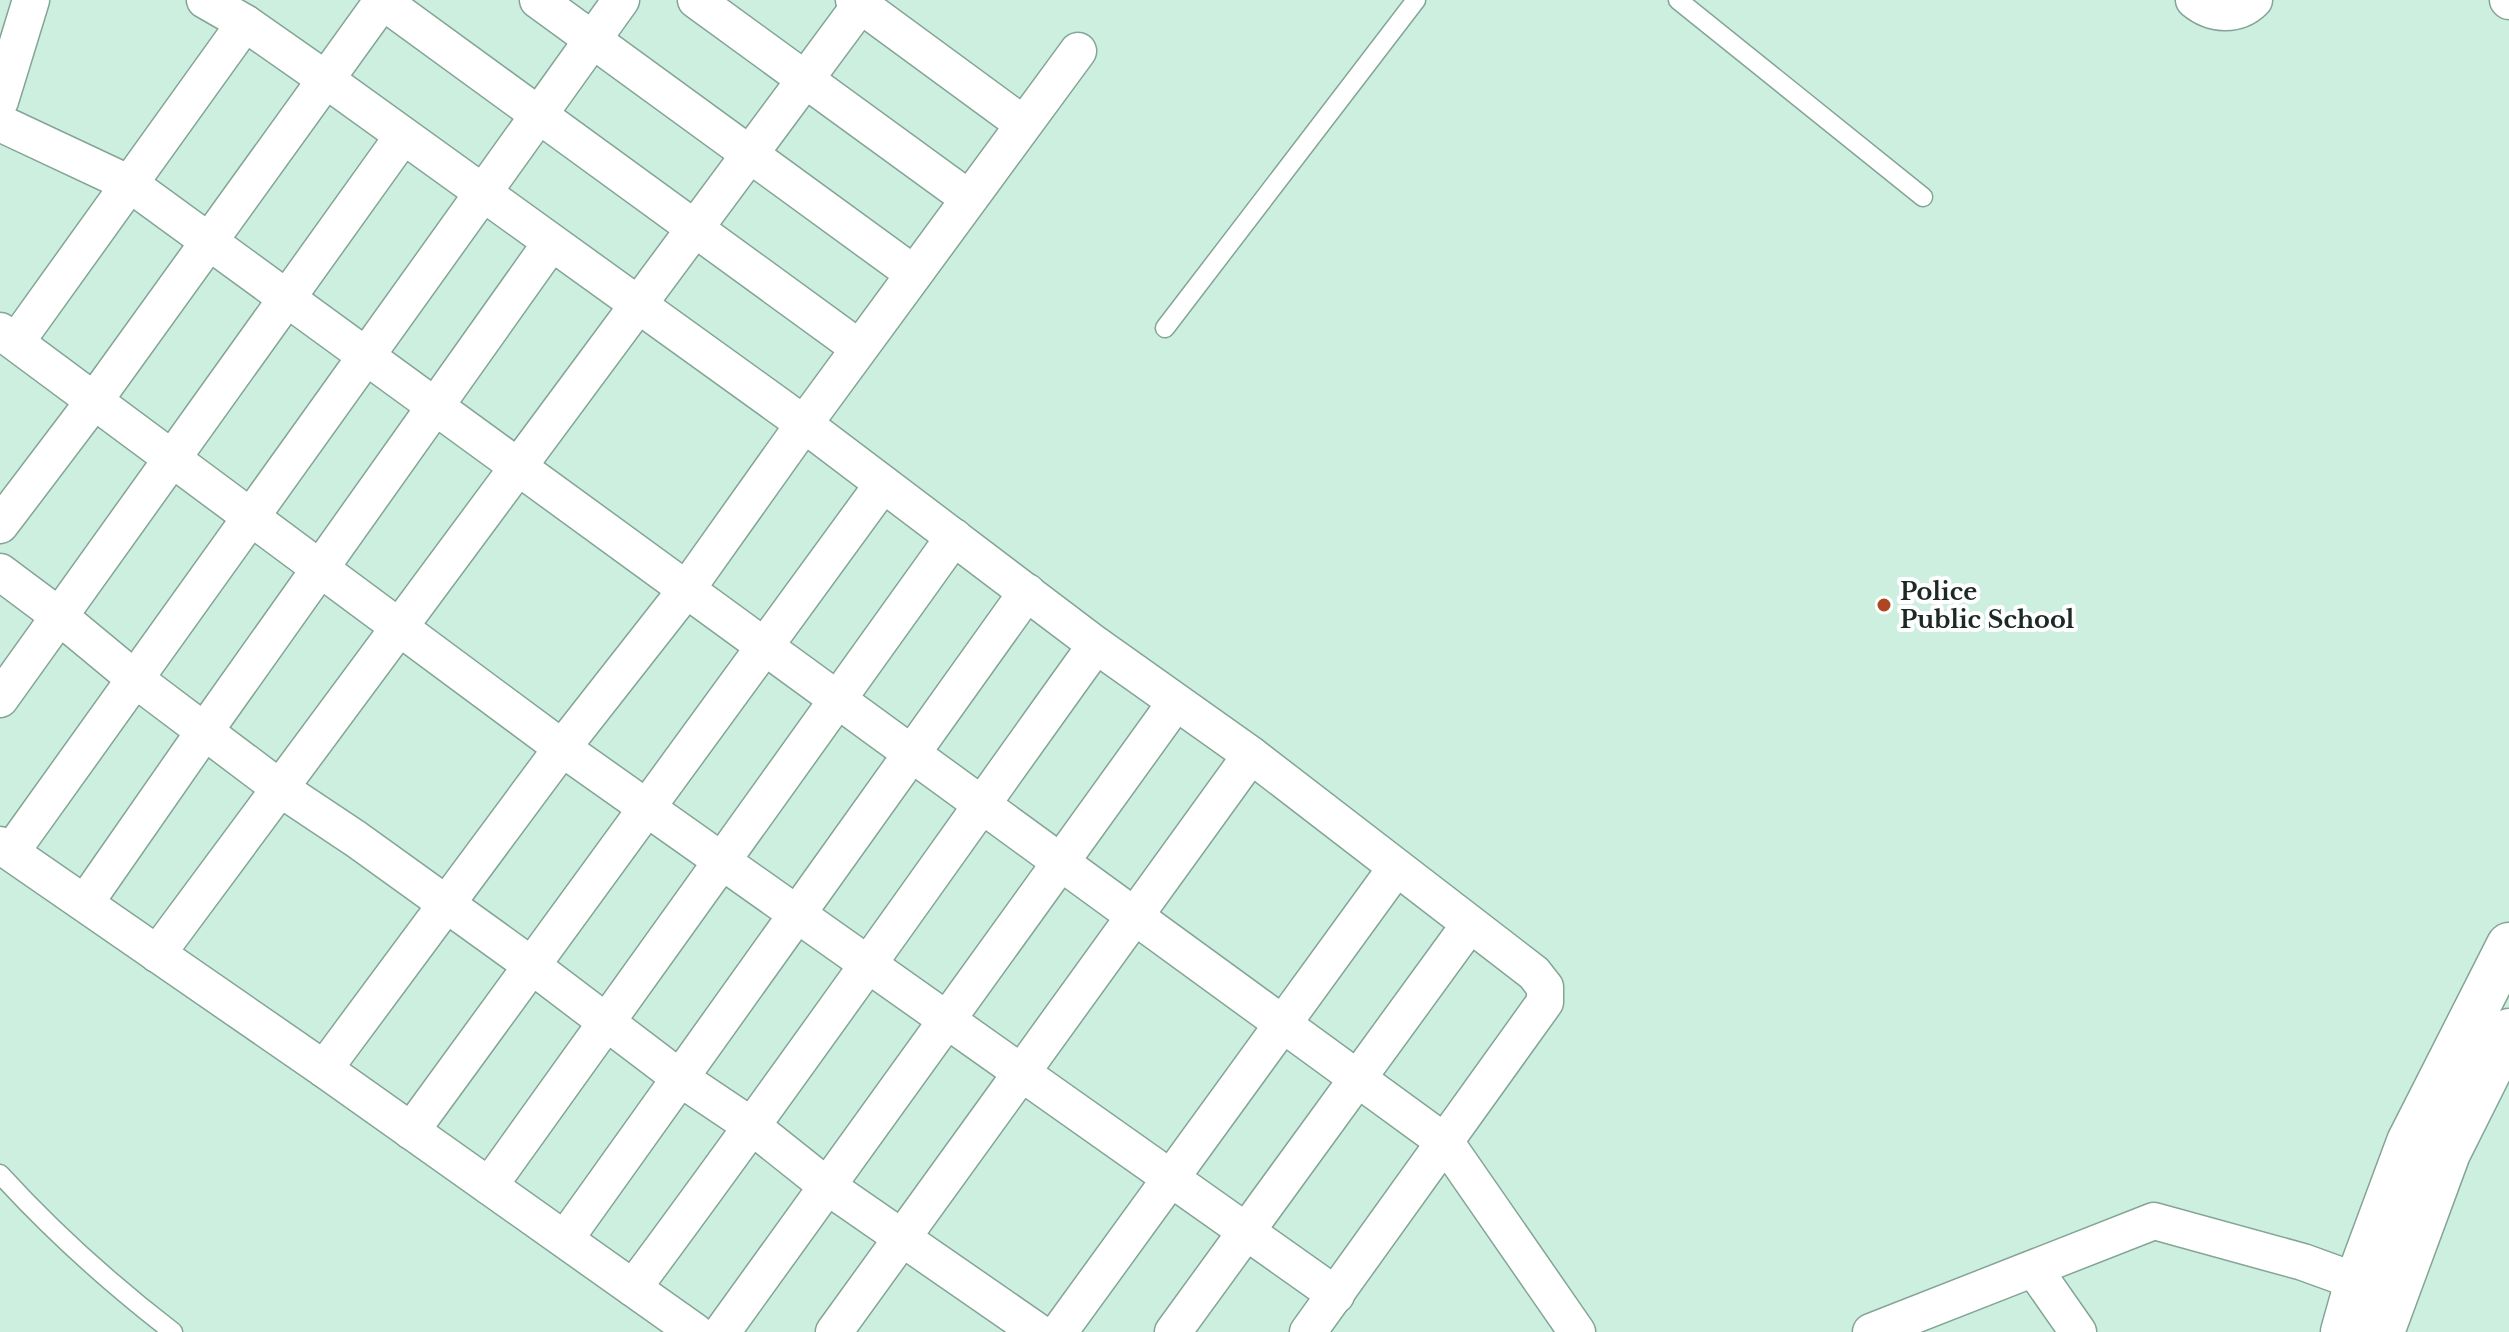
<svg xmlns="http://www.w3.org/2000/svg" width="2509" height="1332" font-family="'Libre Baskerville',serif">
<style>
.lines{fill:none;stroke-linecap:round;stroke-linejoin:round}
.service-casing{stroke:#84a497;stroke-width:21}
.minor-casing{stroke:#84a497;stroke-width:39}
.secondary-casing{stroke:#84a497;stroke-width:47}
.service{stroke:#fff;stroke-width:18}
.minor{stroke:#fff;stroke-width:36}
.secondary{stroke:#fff;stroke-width:44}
.poi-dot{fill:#ae4624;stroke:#fff;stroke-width:3}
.labels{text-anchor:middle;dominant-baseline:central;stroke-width:8;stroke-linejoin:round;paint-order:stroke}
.poi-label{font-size:24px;font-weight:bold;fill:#1c2924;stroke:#fff;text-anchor:start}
</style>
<rect width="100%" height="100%" fill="#cdefe0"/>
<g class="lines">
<g class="service-casing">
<g id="service">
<polyline points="1678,0 1923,197"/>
<polyline points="1165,328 1416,0"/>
<path d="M0 1174C52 1231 112 1285 173 1332"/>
</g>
</g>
<g class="minor-casing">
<g id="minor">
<polyline points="205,0 245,23 325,79 804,424 1096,645 1251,755 1534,973 1545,987 1545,1002 1308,1332"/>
<polyline points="381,0 859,348"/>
<polyline points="538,0 914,274"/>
<polyline points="696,0 968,198"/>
<polyline points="854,0 1023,124"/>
<path d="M2194 0C2212 15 2237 17 2254 0"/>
<polyline points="2508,0 2509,1"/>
<polyline points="0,101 31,0"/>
<polyline points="0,123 130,184 1446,1143 1577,1332"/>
<polyline points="0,331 562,748 1336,1295"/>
<polyline points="16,342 245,23"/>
<polyline points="0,525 94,401 383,0"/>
<polyline points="0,572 59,616 135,679 281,789 356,839 531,965 680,1078 753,1127 827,1186 1038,1332"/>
<polyline points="0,699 403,136"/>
<polyline points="0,845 324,1069 695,1332"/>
<polyline points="11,852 621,0"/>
<polyline points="85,903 204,732 551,243"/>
<polyline points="157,954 864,0"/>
<polyline points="324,1069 562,748 686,590 804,424 1078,51"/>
<polyline points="411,1131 883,484"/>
<polyline points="489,1186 954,537"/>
<polyline points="565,1239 1027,592"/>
<polyline points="2034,1269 2078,1332"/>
<path d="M633 1288C791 1076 942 859 1096 645"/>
<polyline points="722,1332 1176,702"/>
<polyline points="834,1332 1251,755"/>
<polyline points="1059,1332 1396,868"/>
<polyline points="1173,1332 1470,924"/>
<polyline points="1871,1332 2154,1221 2303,1262 2383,1291"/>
</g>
</g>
<g class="secondary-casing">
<g id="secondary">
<polyline points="2343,1332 2357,1282 2409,1142 2509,945"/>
<polyline points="2382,1332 2448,1153 2509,1031"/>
</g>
</g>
<use href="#service" class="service"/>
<use href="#minor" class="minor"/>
<use href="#secondary" class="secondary"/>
</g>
<circle class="poi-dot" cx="1884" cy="605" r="8"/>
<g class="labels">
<g class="poi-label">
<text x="1900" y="591">Police<tspan x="1900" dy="28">Public School</tspan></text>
</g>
</g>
</svg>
